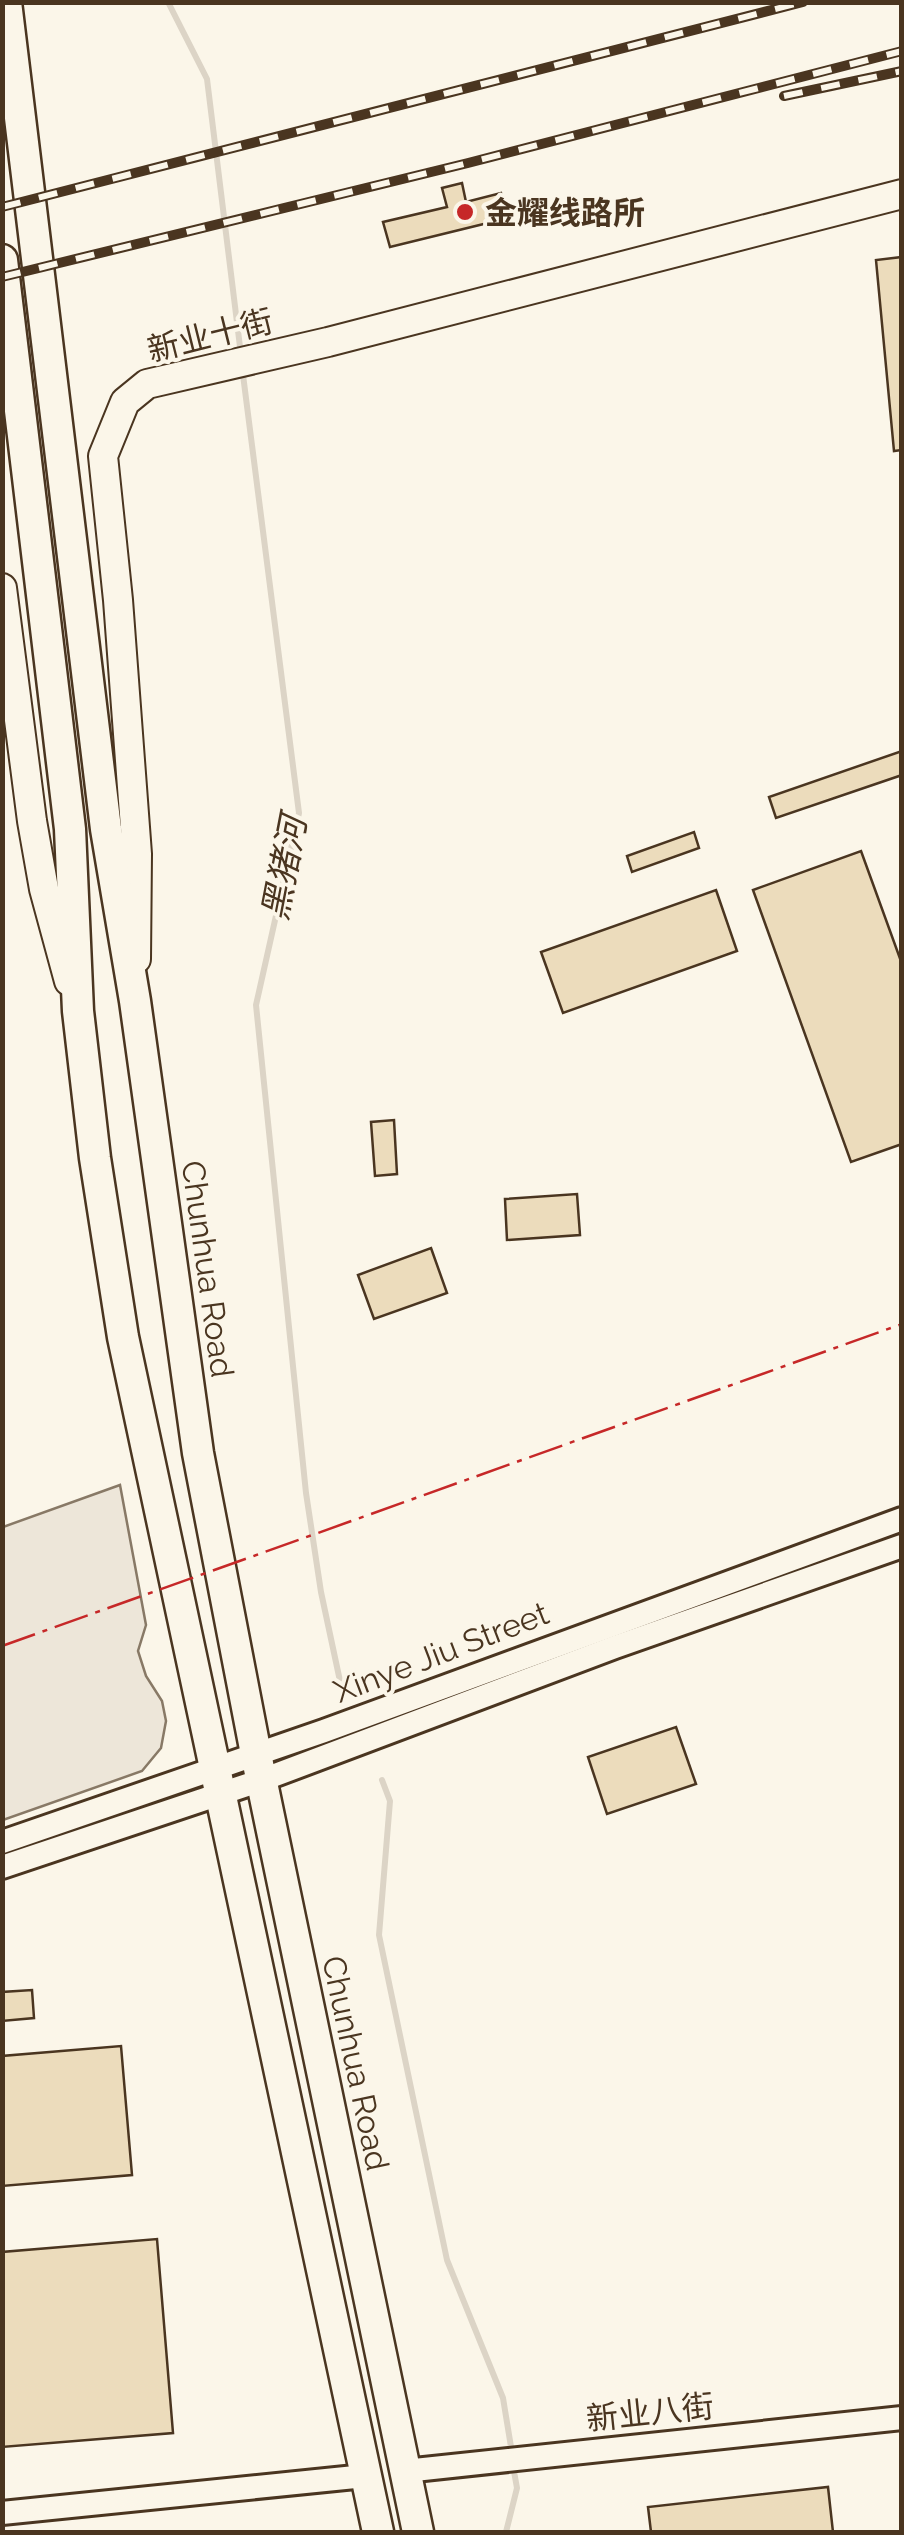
<svg xmlns="http://www.w3.org/2000/svg" width="904" height="2535" font-family="Raleway,'Noto Sans SC',sans-serif">
<style>
.green{fill:#ede6d9;stroke:#887966;stroke-width:2.5}
.lines{fill:none;stroke-linecap:round;stroke-linejoin:round}
.stream{stroke:#dcd4c6;stroke-width:6}
.building{fill:#ecdcbc;stroke:#4a3520;stroke-width:2.5}
.tertiary-casing{stroke:#4a3520;stroke-width:28}
.secondary-casing{stroke:#4a3520;stroke-width:32}
.primary-casing{stroke:#4a3520;stroke-width:35}
.tertiary{stroke:#fbf6e9;stroke-width:22}
.secondary{stroke:#fbf6e9;stroke-width:28}
.primary{stroke:#fbf6e9;stroke-width:30}
.rail-casing{stroke:#4a3520;stroke-width:10}
.rail{stroke:#fbf6e9;stroke-width:6;stroke-dasharray:19;stroke-linecap:butt}
.power{stroke:#c62828;stroke-width:2.5;stroke-dasharray:35 8 5 8;stroke-linecap:butt}
.poi-dot{fill:#c62828;stroke:#fbf6e9;stroke-width:4}
.labels{text-anchor:middle;dominant-baseline:central;stroke-width:8;stroke-linejoin:round;paint-order:stroke}
.poi-label{font-size:32px;font-weight:bold;fill:#4a3520;stroke:#fbf6e9;text-anchor:start}
.street-label{font-size:32px;fill:#4a3520;stroke:#fbf6e9}
.water-label{font-size:35px;font-style:italic;fill:#4a3520;stroke:#fbf6e9}
</style>
<rect width="100%" height="100%" fill="#fbf6e9"/>
<polygon class="green" points="120,1485 146,1625 138,1651 146,1676 162,1701 166,1721 161,1748 142,1771 3,1820 3,1527"/>
<g class="lines">
<g class="stream">
<polyline points="168,2 207,79 241,355"/>
<polyline points="242,367 299,813 256,1005 306,1493 321,1592 340,1681"/>
<polyline points="382,1780 390,1801 379,1935 447,2260 503,2398 512,2453"/>
<polyline points="506,2532 517,2488 513,2466"/>
</g>
</g>
<g class="building">
<polygon points="462,183 466,202 501,193 508,218 390,247 383,222 447,207 442,188"/>
<polygon points="902,257 902,450 894,451 876,260"/>
<polygon points="902,751 902,775 776,818 769,797"/>
<polygon points="694,832 699,848 632,872 627,856"/>
<polygon points="861,851 902,964 902,1144 851,1162 753,890"/>
<polygon points="716,890 737,951 563,1013 541,952"/>
<polygon points="394,1120 397,1174 375,1176 371,1122"/>
<polygon points="577,1194 580,1235 507,1240 505,1199"/>
<polygon points="431,1248 447,1293 374,1319 358,1275"/>
<polygon points="676,1727 696,1784 607,1814 588,1757"/>
<polygon points="32,1990 34,2018 2,2021 2,1992"/>
<polygon points="121,2046 132,2175 2,2186 2,2056"/>
<polygon points="157,2239 173,2433 2,2447 2,2252"/>
<polygon points="828,2487 833,2532 651,2532 648,2507"/>
</g>
<g class="lines">
<g class="tertiary-casing">
<g id="tertiary">
<polyline points="2,1842 324,1731 902,1519"/>
<polyline points="2,1867 262,1780 615,1647 902,1546"/>
<polyline points="405,2471 902,2418"/>
<polyline points="2,2513 365,2476"/>
</g>
</g>
<g class="secondary-casing">
<g id="secondary">
<polyline points="2,588 32,821 44,889 69,981"/>
<polyline points="136,959 137,854 118,600 103,456 125,402 147,384 328,342 902,194"/>
</g>
</g>
<g class="primary-casing">
<g id="primary">
<polyline points="6,2 106,829 135,1001 198,1453 256,1754 418,2532"/>
<polyline points="2,260 70,829 78,1011 95,1158 123,1337 378,2532"/>
</g>
</g>
<use href="#tertiary" class="tertiary"/>
<use href="#secondary" class="secondary"/>
<use href="#primary" class="primary"/>
<g class="rail-casing">
<g id="rail">
<polyline points="784,96 902,71"/>
<polyline points="2,207 803,2"/>
<polyline points="2,277 468,163 902,51"/>
</g>
</g>
<use href="#rail" class="rail"/>
<polyline class="power" points="2,1646 902,1324"/>
</g>
<circle class="poi-dot" cx="465" cy="212" r="10"/>
<g class="labels">
<g class="poi-label">
<text x="485" y="212">金耀线路所</text>
</g>
<g class="street-label">
<text transform="translate(210 335) rotate(-14)">新业十街</text>
<text transform="translate(208 1269) rotate(82)">Chunhua Road</text>
<text transform="translate(441 1652) rotate(-21)">Xinye Jiu Street</text>
<text transform="translate(356 2063) rotate(78)">Chunhua Road</text>
<text transform="translate(650 2412) rotate(-6)">新业八街</text>
</g>
<g class="water-label">
<text transform="translate(284 868) rotate(-79)">黑猪河</text>
</g>
</g>
<rect width="904" height="2535" fill="none" stroke="#4a3520" stroke-width="10"/>
</svg>
